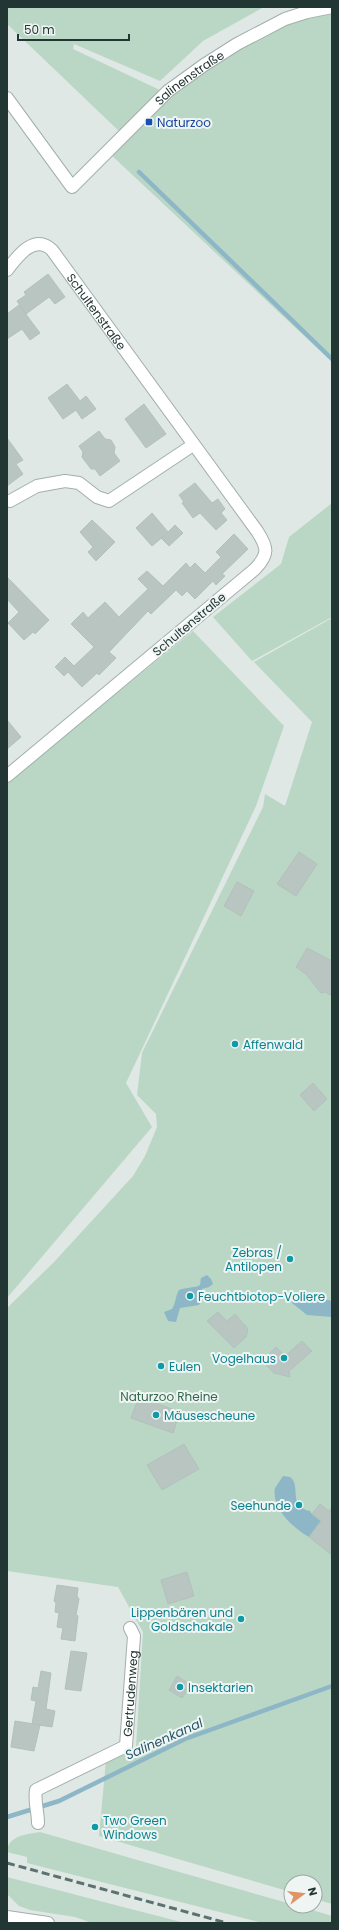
<svg xmlns="http://www.w3.org/2000/svg" width="339" height="1930" font-family="Poppins,sans-serif">
<style>
.green{fill:#bad7c6}
.water{fill:#8db7c7}
.lines{fill:none;stroke-linecap:round;stroke-linejoin:round}
.stream{stroke:#8db7c7;stroke-width:4.5}
.building{fill:#b8c5c1;stroke:#b2c1bd}
.street-casing{stroke:#a3afac;stroke-width:14}
.street{stroke:#fff;stroke-width:12}
.rail{stroke:#5c726f;stroke-width:3;stroke-dasharray:8 4;stroke-linecap:butt}
.transit-dot{fill:#1a4fb4;stroke:#eff5f3;stroke-width:1.5}
.culture-dot{fill:#0f9aa8;stroke:#eff5f3;stroke-width:1.5}
.labels{text-anchor:middle;dominant-baseline:central;stroke-width:4;stroke-linejoin:round;paint-order:stroke}
.street-label{font-size:12px;fill:#223633;stroke:#eff5f3}
.transit-label{font-size:12px;fill:#164399;stroke:#eff5f3;text-anchor:start}
.culture-label{font-size:12px;fill:#0d838f;stroke:#eff5f3;text-anchor:start}
.park-label{font-size:12px;fill:#32684d;stroke:#eff5f3}
.water-label{font-size:13px;font-style:italic;fill:#24566a;stroke:#eff5f3}
</style>
<rect width="100%" height="100%" fill="#dfe8e5"/>
<g class="green">
<polygon points="7,7 264,7 203,41 160,81 74,44 73,49 162,91 121,133 7,24"/>
<polygon points="332,8 332,362 108,152 168,91 239,42"/>
<polygon points="332,503 332,617 252,661 213,617 281,564 289,537"/>
<polygon points="332,618 332,1904 315,1899 315,1882 291,1882 291,1892 99,1836 106,1760 136,1747 143,1632 118,1587 7,1571 7,1308 54,1262 133,1176 145,1156 157,1127 156,1114 137,1095 142,1053 263,807 265,794 285,806 312,722 254,662"/>
<polygon points="193,631 284,726 256,806 126,1083 152,1127 7,1298 7,783"/>
<path d="M40 1832 291 1904V1906H299L332 1916V1923H263L27 1863V1857L7 1852C7 1836 27 1834 40 1832Z"/>
<polygon points="7,1877 185,1923 92,1923 75,1917 30,1910 19,1906 7,1894"/>
</g>
<g class="water">
<path d="M207 1275 211 1279 213 1284 209 1287 202 1289V1299L199 1305 180 1308 176 1322 168 1321 164 1312 172 1309C176 1303 175 1297 179 1290 186 1287 196 1288 200 1285L201 1278Z"/>
<polygon points="292,1298 329,1300 332,1302 332,1317 307,1315 292,1303"/>
<path d="M283 1476 290 1477C300 1484 291 1501 302 1508 304 1509 306 1510 308 1511L309 1510 311 1513 321 1521 309 1537C293 1528 271 1508 275 1488Z"/>
</g>
<g class="lines">
<g class="stream">
<polyline points="139,172 332,359"/>
<polyline points="7,1817 59,1801 185,1739 332,1686"/>
</g>
</g>
<g class="building">
<polygon points="48,274 65,297 55,304 49,297 26,314 17,301 26,295 24,292"/>
<polygon points="19,305 40,333 30,340 22,329 7,339 7,314"/>
<polygon points="67,384 80,401 86,396 96,409 82,419 76,410 63,419 48,398"/>
<polygon points="144,404 166,434 146,448 125,419"/>
<polygon points="99,431 105,439 111,440 115,447 114,453 120,461 100,476 95,469 91,469 82,457 83,452 79,446"/>
<polygon points="7,438 23,460 16,464 23,474 7,486"/>
<polygon points="195,483 212,503 218,499 225,509 221,513 227,520 216,530 200,513 193,518 182,503 184,502 179,495"/>
<polygon points="152,513 168,532 175,525 183,533 169,546 161,538 164,536 152,546 136,528"/>
<polygon points="92,520 115,542 96,561 88,552 93,547 80,532"/>
<polygon points="234,534 248,549 222,574 225,576 216,585 213,581 195,599 187,591 182,596 176,590 151,614 148,611 109,652 116,658 99,675 97,673 82,687 68,672 64,676 55,667 65,657 74,666 94,647 71,624 83,612 88,618 105,602 119,617 148,589 138,579 147,571 163,586 186,563 190,568 195,563 205,573 221,557 216,552"/>
<polygon points="7,577 49,620 35,634 33,632 24,640 8,623 19,612 7,599"/>
<polygon points="7,720 21,737 7,749"/>
<polygon points="299,852 317,864 296,896 277,884"/>
<polygon points="237,882 254,891 241,916 224,906"/>
<polygon points="307,948 332,961 332,996 325,992 321,993 306,974 296,967"/>
<polygon points="313,1083 327,1099 314,1111 300,1095"/>
<polygon points="218,1312 227,1321 235,1314 248,1329 246,1337 234,1348 207,1321"/>
<polygon points="302,1341 312,1351 289,1371 290,1377 274,1373 262,1361 276,1347 285,1356"/>
<polygon points="139,1397 180,1412 173,1433 131,1418"/>
<polygon points="184,1444 199,1469 162,1490 147,1465"/>
<polygon points="320,1504 329,1511 332,1507 332,1555 309,1537 321,1521 312,1514"/>
<polygon points="187,1572 194,1596 168,1604 161,1580"/>
<polygon points="57,1585 78,1588 77,1596 79,1599 76,1615 78,1616 75,1641 61,1639 63,1628 57,1627 59,1613 55,1612 56,1603 54,1601"/>
<polygon points="71,1651 87,1653 81,1691 65,1689"/>
<polygon points="41,1671 51,1673 46,1709 55,1711 52,1727 32,1724 36,1701 31,1700 33,1687 38,1688"/>
<polygon points="177,1676 191,1685 182,1698 169,1690"/>
<polygon points="15,1721 40,1725 34,1751 11,1747"/>
</g>
<g class="lines">
<g class="street-casing">
<g id="street">
<path id="s1" d="M7 98 72 187 168 91 204 65 237 44 285 19 307 12 332 7"/>
<path id="s2" d="M7 270C17 257 34 233 52 250L257 531C268 548 269 554 255 569L7 776"/>
<polyline points="10,501 37,486 65,481 79,483 97,497 109,501 193,445"/>
<path id="s3" d="M38 1823C38 1811 34 1802 36 1790L126 1746 134 1636 130 1628"/>
<polyline points="7,1917 48,1923"/>
</g>
</g>
<use href="#street" class="street"/>
<polyline class="rail" points="7,1863 227,1923"/>
</g>
<rect class="transit-dot" x="145" y="118" width="8" height="8" rx="2"/>
<g class="culture-dot">
<circle cx="235" cy="1044" r="4"/>
<circle cx="290" cy="1259" r="4"/>
<circle cx="190" cy="1296" r="4"/>
<circle cx="284" cy="1358" r="4"/>
<circle cx="161" cy="1366" r="4"/>
<circle cx="156" cy="1415" r="4"/>
<circle cx="299" cy="1505" r="4"/>
<circle cx="241" cy="1619" r="4"/>
<circle cx="180" cy="1687" r="4"/>
<circle cx="95" cy="1827" r="4"/>
</g>
<g class="labels">
<g class="street-label">
<text stroke="none"><textPath href="#s1" startOffset="271">Salinenstraße</textPath></text>
<text stroke="none"><textPath href="#s2" startOffset="133">Schultenstraße</textPath></text>
<text transform="translate(189 624) rotate(-40)">Schultenstraße</text>
<text stroke="none"><textPath href="#s3" startOffset="186">Gertrudenweg</textPath></text>
</g>
<g class="transit-label">
<text x="157" y="122">Naturzoo</text>
</g>
<g class="culture-label">
<text x="243" y="1044">Affenwald</text>
<text x="282" y="1252" text-anchor="end">Zebras /<tspan x="282" dy="14">Antilopen</tspan></text>
<text x="198" y="1296">Feuchtbiotop-Voliere</text>
<text x="276" y="1358" text-anchor="end">Vogelhaus</text>
<text x="169" y="1366">Eulen</text>
<text x="164" y="1415">Mäusescheune</text>
<text x="291" y="1505" text-anchor="end">Seehunde</text>
<text x="233" y="1612" text-anchor="end">Lippenbären und<tspan x="233" dy="14">Goldschakale</tspan></text>
<text x="188" y="1687">Insektarien</text>
<text x="103" y="1820">Two Green<tspan x="103" dy="14">Windows</tspan></text>
</g>
<g class="park-label">
<text x="169" y="1396">Naturzoo Rheine</text>
</g>
<g class="water-label">
<text transform="translate(164 1739) rotate(-24)">Salinenkanal</text>
</g>
</g>
<rect width="339" height="1930" fill="none" stroke="#223633" stroke-width="16"/>
<g transform="translate(303 1894) rotate(75)"><circle r="19" fill="#eff5f3" stroke="#9da9a6"/>
<path d="M0-3L7 15L0 10L-7 15Z" fill="#e09365"/>
<text y="-6" font-size="11" font-weight="bold" text-anchor="middle" fill="#223633">N</text>
</g>
<path d="M18 34v6h111v-6" fill="none" stroke="#223633" stroke-width="2"/>
<text x="24" y="34" font-size="12" fill="#223633" stroke="#eff5f3" stroke-width="3" paint-order="stroke">50 m</text>
</svg>
